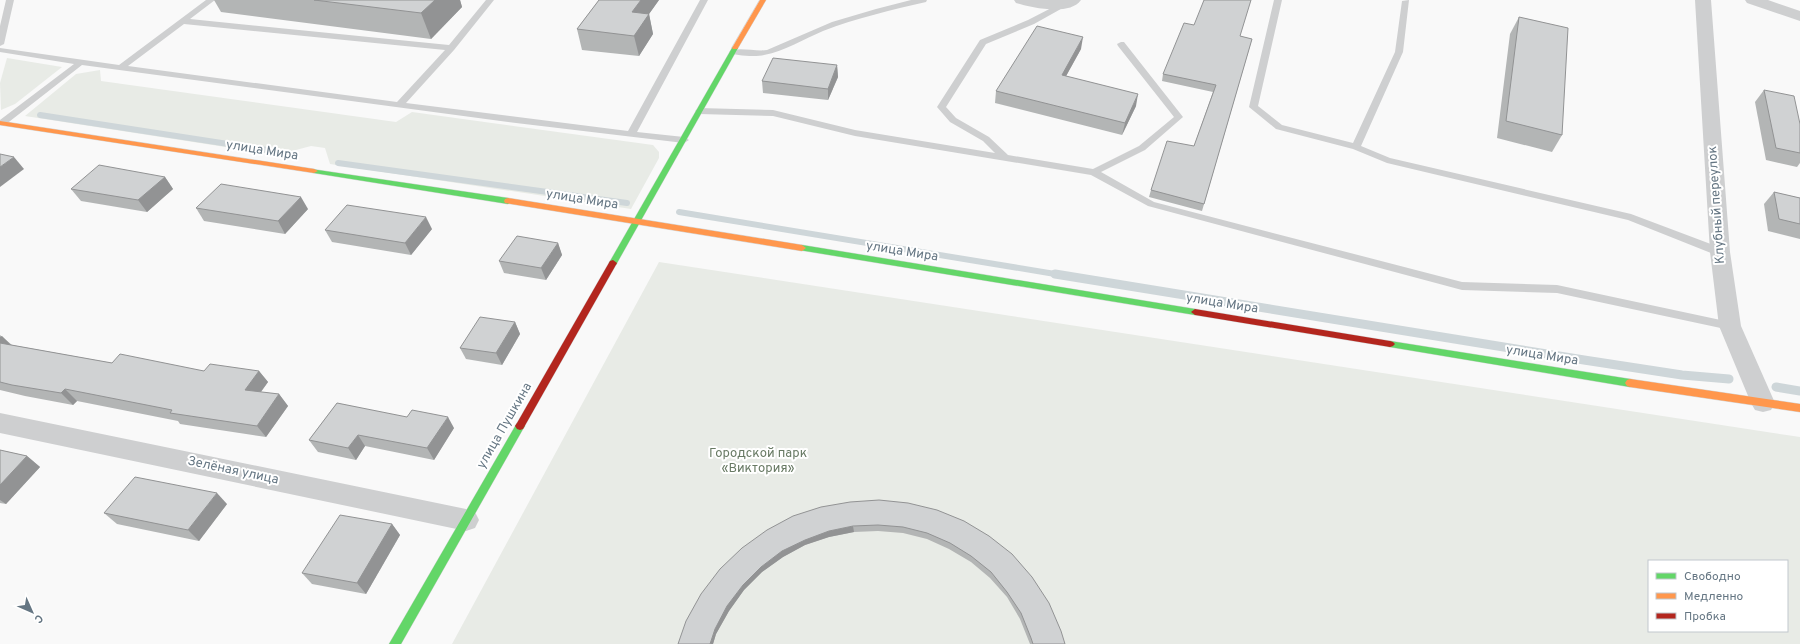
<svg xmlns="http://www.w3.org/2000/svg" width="1800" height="644" font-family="Overpass,sans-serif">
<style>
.green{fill:#e8ebe6;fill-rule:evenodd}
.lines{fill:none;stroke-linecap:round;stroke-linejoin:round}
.stream-far1{stroke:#ced6d9;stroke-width:6}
.stream{stroke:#ced6d9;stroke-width:9}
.fast-casing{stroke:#d5d6d7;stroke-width:1}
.slow-casing{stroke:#d5d6d7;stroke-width:1}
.jam-casing{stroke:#d5d6d7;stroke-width:1}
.lane{fill:#cecfd0;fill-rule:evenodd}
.street{fill:#cecfd0;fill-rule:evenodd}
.fast{fill:#63d668;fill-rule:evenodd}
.slow{fill:#ff974d;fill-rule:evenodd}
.jam{fill:#b3261e;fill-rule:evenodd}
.wall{fill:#b3b5b5}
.shaded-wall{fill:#929394}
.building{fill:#d0d2d3;stroke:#929394}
.labels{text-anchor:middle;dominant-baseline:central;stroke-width:4;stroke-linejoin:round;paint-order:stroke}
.street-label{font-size:13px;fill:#657683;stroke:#fff}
.park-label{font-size:13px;fill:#687a64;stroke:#fff}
</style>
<rect width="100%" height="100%" fill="#f9f9f9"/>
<g class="green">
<polygon points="7,58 62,67 15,104 1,110 0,83"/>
<polygon points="100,70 101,81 396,122 412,112 653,145 659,152 659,158 631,209 330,164 325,148 311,146 277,155 25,116 76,74"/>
<path d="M659 262 1800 437V644H452ZM1649 561H1787V631H1649Z"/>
</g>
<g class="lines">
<g class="stream-far1">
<polyline points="40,115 274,151"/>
<polyline points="338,163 627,203"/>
<polyline points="679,212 1061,275"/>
</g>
<g class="stream">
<polyline points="1055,274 1584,360 1682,375 1729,379"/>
<polyline points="1776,387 1800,391"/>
</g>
<g class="fast-casing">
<g id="fast">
<polygon points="735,46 738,48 617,263 616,265 610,265 609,263 732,48"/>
<polygon points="311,169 508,198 512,201 508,204 314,173 310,171"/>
<polygon points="802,245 1195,309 1199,312 1195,315 799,250 798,248"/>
<polygon points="1390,341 1630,379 1633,380 1635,383 1633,386 1630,387 1390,347 1387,346 1385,344 1387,342"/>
<polygon points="520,422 523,423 525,426 523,429 401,644 389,644 517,423"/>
</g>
</g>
<g class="slow-casing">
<g id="slow">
<polygon points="760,0 766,0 738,48 737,49 733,49 732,48"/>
<polygon points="0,121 314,169 318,171 314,173 0,125"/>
<polygon points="508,198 802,245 806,248 802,251 505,203 504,201 505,199"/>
<polygon points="1630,379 1800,404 1800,412 1630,387 1627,386 1625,383 1627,380"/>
</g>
</g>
<g class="jam-casing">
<g id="jam">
<polygon points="613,260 617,263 523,429 520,430 517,429 515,426 517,423 610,261"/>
<polygon points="1195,309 1390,341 1393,342 1395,344 1393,346 1390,347 1195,315 1191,312"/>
</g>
</g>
<g class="lane">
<polygon points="6,0 14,0 4,44 0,46 0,26"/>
<path d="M206 0H215L190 19 449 45 486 0H494L454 50 406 103 628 131 700 0H708L637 132 684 137 689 140 684 143 516 123 82 65 5 125H0V120L74 64 0 52V48L119 65ZM184 24 445 50 397 102 128 66Z"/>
<path d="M911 0H927L926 2C891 10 857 18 823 31 804 39 785 51 764 55 757 57 734 56 729 52 736 46 756 52 767 50L832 22 876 9Z"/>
<polygon points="1274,0 1282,0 1258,106 1282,125 1353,143 1395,52 1402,1 1409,0 1403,52 1361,146 1390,158 1631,214 1724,249 1725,252 1724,255 1716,255 1628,220 1387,163 1353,149 1276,129 1249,107"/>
<polygon points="1061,3 1064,3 1068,5 1034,24 986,44 946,107 956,118 989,137 1008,155 1093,169 1139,146 1174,117 1118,46 1117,44 1121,42 1124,42 1183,117 1145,150 1101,172 1154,202 1462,282 1557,285 1730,322 1734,323 1736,326 1734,329 1730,330 1557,293 1462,290 1148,206 1091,175 855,136 773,116 699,114 695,111 699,108 773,110 855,130 995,153 983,141 950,122 937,107 980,40 1028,20"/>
</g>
<g class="street">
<path d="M1014 0H1081C1070 16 1033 8 1016 3Z"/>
<polygon points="1695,0 1711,0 1730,252 1741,326 1775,403 1771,410 1763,412 1755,410 1751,403 1719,326 1710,252"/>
<polygon points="1745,0 1768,0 1800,11 1800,21 1747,3"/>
<polygon points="0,413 466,509 475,512 479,520 475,528 466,531 0,433"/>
</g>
<use href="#fast" class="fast"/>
<use href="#slow" class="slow"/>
<use href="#jam" class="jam"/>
</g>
<g class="wall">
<polygon points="214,0 460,0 462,7 431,39 221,12"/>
<polygon points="599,0 659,0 649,14 653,34 639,56 582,50 577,29"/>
<polygon points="1519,17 1562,135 1552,152 1497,138 1510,34"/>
<polygon points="1194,25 1252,39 1202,211 1149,197 1151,190 1194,146 1213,92 1162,81 1163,74"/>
<polygon points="1081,49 1066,76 1136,106 1122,135 995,103 996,91"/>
<polygon points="837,65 838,77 828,100 763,93 762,81"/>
<polygon points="1764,90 1800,124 1800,163 1797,167 1766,160 1755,102"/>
<polygon points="165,177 173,189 147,212 81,201 71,189"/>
<polygon points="1774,192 1800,198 1800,239 1768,231 1764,204"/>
<polygon points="196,208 308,209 285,234 204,221"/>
<polygon points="432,229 411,255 332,242 325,230"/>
<polygon points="558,243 562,255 546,280 504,273 499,261"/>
<polygon points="515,322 520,334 502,365 466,359 460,348"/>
<polygon points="0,335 12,345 112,363 204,371 259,371 268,382 261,392 279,394 288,406 266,437 180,424 178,421 77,401 73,405 25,396 0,390"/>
<polygon points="337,403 454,428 434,460 365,446 356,460 318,452 309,440"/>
<polygon points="0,450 27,456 40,467 6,504 0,503"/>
<polygon points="227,504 199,541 117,524 104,513"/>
<polygon points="937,510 1065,644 1030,644 1020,619 1007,597 990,578 971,562 949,549 927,539 903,533 878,531 854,532 829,537 805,545 783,557 762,572 744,590 729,611 716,634 713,644 678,644 742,548"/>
<polygon points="392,524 400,535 366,594 312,584 302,573"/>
</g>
<g class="shaded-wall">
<polygon points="435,0 460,0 462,7 431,39 421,13"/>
<polygon points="641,0 659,0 649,14 653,34 639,56 634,36 632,12"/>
<polygon points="1083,37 1081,49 1060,87 1062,75"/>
<polygon points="837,65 838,77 828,100 828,89"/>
<polygon points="1138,94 1136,106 1122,135 1125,123"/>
<polygon points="14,157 24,169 0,187 0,167"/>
<polygon points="165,177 173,189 147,212 138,200"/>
<polygon points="301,197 308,209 285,234 278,221"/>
<polygon points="426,217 432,229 411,255 405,243"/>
<polygon points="558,243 562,255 546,280 541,268"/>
<polygon points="515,322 520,334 502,365 496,353"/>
<polygon points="2,336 14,348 0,347 0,337"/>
<polygon points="259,371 268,382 254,401 245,390"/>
<polygon points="65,389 77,401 73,405 61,393"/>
<polygon points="279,394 288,406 266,437 257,426"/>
<polygon points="448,417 454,428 434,460 427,448"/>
<polygon points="358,435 365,446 356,460 348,448"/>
<polygon points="27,456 40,467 6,504 0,500 0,485"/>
<polygon points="217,493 227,504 199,541 188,530"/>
<polygon points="392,524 400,535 366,594 357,583"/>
<polygon points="853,526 854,532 829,537 805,545 783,557 762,572 744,590 729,611 716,634 713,644 710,644 715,629 727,606 743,585 761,567 782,551 805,540 829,531"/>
</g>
<g class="building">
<polygon points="314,0 435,0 421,13"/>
<polygon points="599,0 641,0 632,12 649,14 634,36 577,29"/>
<polygon points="1204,0 1251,0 1240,36 1252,39 1204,204 1151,190 1167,141 1194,146 1216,85 1163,74 1184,23 1194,25"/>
<polygon points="1519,17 1568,28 1562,135 1506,121"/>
<polygon points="1037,26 1083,37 1062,75 1138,94 1125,123 996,91"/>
<polygon points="773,58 837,65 828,89 762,81"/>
<polygon points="1764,90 1794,96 1800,124 1800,153 1776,148"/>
<polygon points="0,154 14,157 0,167"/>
<polygon points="99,165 165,177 138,200 71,189"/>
<polygon points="221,184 301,197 278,221 196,208"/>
<polygon points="1774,192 1800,198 1800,224 1779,219"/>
<polygon points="347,205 426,217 405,243 325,230"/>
<polygon points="517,236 558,243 541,268 499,261"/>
<polygon points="480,317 515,322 496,353 460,348"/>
<polygon points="0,343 112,363 120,354 204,371 210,364 259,371 245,390 279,394 257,426 170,413 172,410 65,389 61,393 12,385 0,382"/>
<polygon points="337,403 407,417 412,410 448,417 427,448 358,435 348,448 309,440"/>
<polygon points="0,450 27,456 0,485"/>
<polygon points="135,477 217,493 188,530 104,513"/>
<polygon points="879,500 908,503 937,510 964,521 989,536 1012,554 1032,577 1049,603 1061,631 1065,644 1033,644 1031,638 1021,613 1007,592 991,572 971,556 950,543 927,533 903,527 878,525 853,526 829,531 805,540 782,551 761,567 743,585 727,606 715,629 710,644 678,644 686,621 701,594 720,569 742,548 767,530 793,516 821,507 850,502"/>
<polygon points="340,515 392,524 357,583 302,573"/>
</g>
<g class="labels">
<g class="street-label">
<text transform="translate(262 151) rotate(9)">улица Мира</text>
<text transform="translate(582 200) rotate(9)">улица Мира</text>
<text transform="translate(1717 205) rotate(-94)">Клубный переулок</text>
<text transform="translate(902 252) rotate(9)">улица Мира</text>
<text transform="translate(1222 304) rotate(9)">улица Мира</text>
<text transform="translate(1542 356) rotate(9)">улица Мира</text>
<text transform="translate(505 426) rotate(-60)">улица Пушкина</text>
<text transform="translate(233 471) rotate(12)">Зелёная улица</text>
</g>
<g class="park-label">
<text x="758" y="454">Городской парк<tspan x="758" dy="15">«Виктория»</tspan></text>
</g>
</g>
<rect x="1648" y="560" width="140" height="72" fill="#ffffff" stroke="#c1c8cd"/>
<rect x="1656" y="573" width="20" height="6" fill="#63d668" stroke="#c1c8cd"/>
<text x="1684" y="580" font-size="12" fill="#657683">Свободно</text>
<rect x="1656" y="593" width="20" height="6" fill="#ff974d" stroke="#c1c8cd"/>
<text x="1684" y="600" font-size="12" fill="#657683">Медленно</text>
<rect x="1656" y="613" width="20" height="6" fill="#b3261e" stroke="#c1c8cd"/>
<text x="1684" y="620" font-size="12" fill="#657683">Пробка</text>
<g transform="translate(32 612) rotate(135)" stroke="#ffffff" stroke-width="3" paint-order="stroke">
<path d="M0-3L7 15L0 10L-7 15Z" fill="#657683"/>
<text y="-6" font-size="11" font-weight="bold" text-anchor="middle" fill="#657683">С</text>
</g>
</svg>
